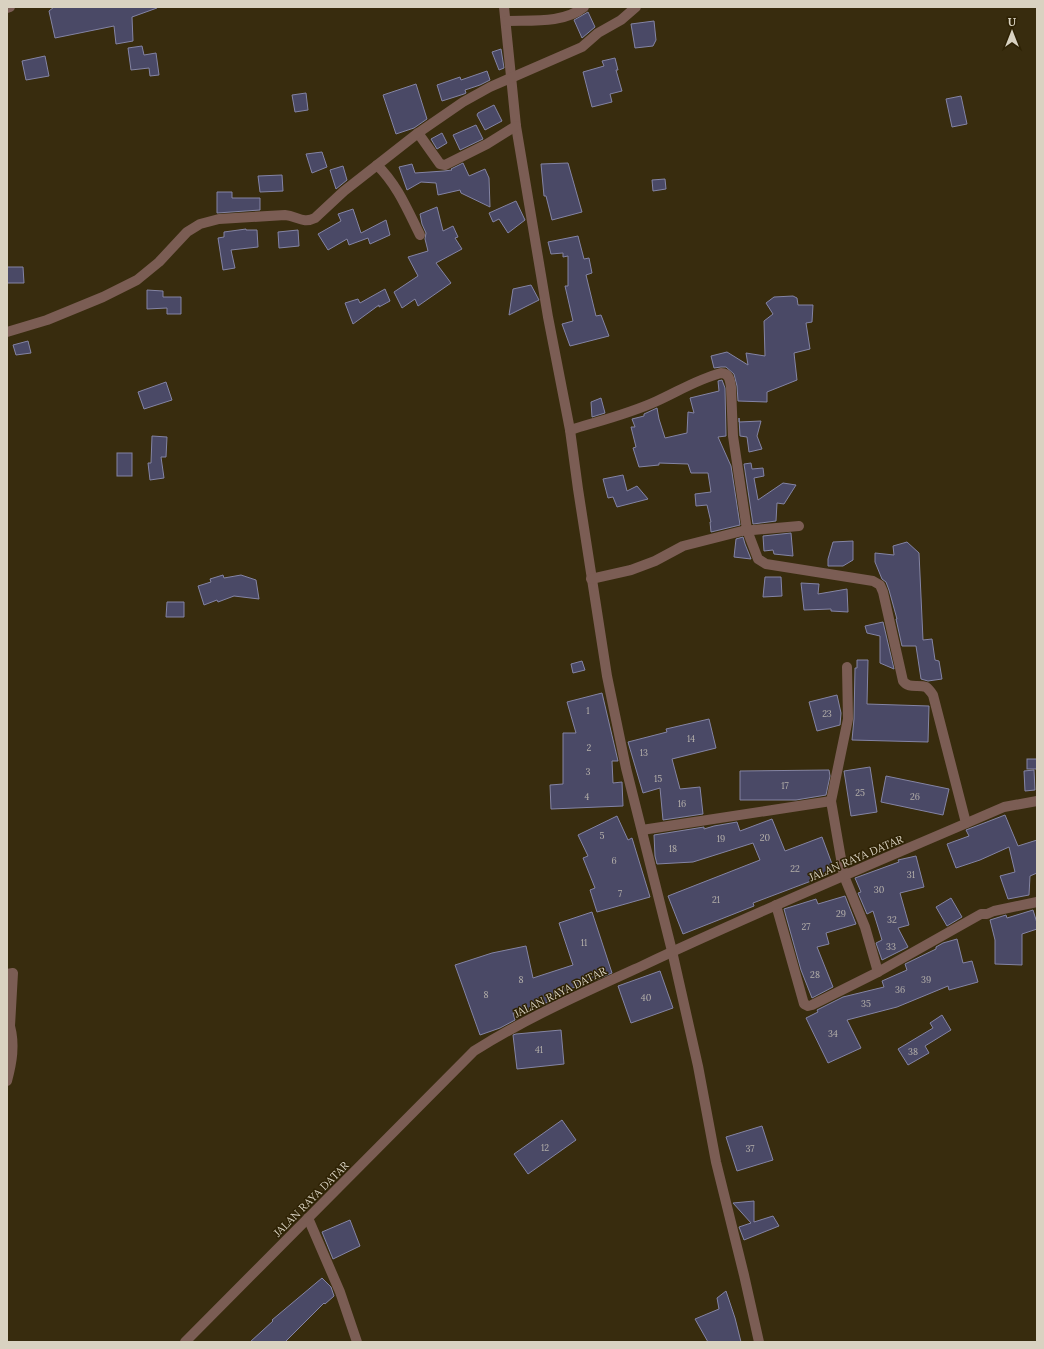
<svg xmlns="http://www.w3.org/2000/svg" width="1044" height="1349" font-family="Lora,serif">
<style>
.building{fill:#4a4966;stroke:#8484a4}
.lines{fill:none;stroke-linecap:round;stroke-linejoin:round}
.minor{stroke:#7b5d54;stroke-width:10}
.labels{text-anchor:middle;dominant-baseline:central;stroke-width:3;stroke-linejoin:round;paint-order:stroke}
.number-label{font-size:9px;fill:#b5b0aa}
.street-label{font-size:11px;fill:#d9d2c1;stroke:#2e2204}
</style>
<rect width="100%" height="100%" fill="#382c0e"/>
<g class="building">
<polygon points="54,7 156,7 157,8 132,17 133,41 116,44 114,26 55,38 49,11"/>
<polygon points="588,12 595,27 582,38 574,20"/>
<polygon points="654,21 656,40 653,46 635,48 631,24"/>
<polygon points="142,46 144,55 156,53 159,75 150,76 149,68 131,70 128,48"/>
<polygon points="501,49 504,68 499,70 492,52"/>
<polygon points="45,56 49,76 26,80 22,61"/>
<polygon points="615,58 618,70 616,70 622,91 610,94 612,102 592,107 583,72 604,66 602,61"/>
<polygon points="487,71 490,80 480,85 465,90 466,93 464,94 442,101 437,85 460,77 461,80"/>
<polygon points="416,84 427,119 414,128 396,134 383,95"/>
<polygon points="306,93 308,110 295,112 292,95"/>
<polygon points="961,96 967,124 952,127 946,99"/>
<polygon points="494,105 502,121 485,130 477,115 478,113"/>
<polygon points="476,125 483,139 460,150 453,135"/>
<polygon points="442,133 447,143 437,149 431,139"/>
<polygon points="322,152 327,167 312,173 306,154"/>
<polygon points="463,163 469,176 485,169 489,178 490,207 461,193 460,190 438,195 436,183 421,182 407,190 399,167 412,164 415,173 444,171 452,170 451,169"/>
<polygon points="568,163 582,212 552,220 546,196 544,196 541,164"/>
<polygon points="343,166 347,180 336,189 330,170"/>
<polygon points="282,175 283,191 260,192 258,176"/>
<polygon points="665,179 666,189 653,191 652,180"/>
<polygon points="217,192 232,192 232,198 260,198 260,210 217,213"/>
<polygon points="516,201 525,220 508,233 499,219 493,222 489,213"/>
<polygon points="437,207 443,231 453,226 458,237 455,238 462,249 436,263 451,283 418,306 415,299 402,308 394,292 418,276 408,257 428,251 425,239 426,233 422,224 420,214"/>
<polygon points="353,209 361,233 386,220 390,235 370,244 368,238 349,245 347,239 328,250 318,234 341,221 338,214"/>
<polygon points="246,229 246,230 257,230 258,247 231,250 235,268 223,270 218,238 224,237 224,232"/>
<polygon points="298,230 299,246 279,248 278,232"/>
<polygon points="578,236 584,259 589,258 592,273 586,275 596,316 601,315 609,336 570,346 562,324 573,321 565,286 568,286 568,256 563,257 563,253 551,254 548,242"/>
<polygon points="7,267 23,267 24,283 7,283"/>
<polygon points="531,285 539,300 509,315 513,289"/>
<polygon points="385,289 390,301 379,307 379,305 353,324 345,303 358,299 360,303"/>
<polygon points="147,290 163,291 163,297 181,297 181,314 167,314 167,308 147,309"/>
<polygon points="793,296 797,298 798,305 813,305 812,322 806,323 810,349 794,353 797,380 767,392 767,402 738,401 737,386 734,374 726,367 721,367 714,368 711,356 727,352 748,365 746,353 765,356 764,321 773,314 766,303 774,297"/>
<polygon points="28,341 31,353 16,355 13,345"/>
<polygon points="722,380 725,388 726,436 718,437 731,466 740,525 711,532 710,522 711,522 707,505 696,506 695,494 711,492 708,473 691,473 688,464 659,463 659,465 639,467 633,448 636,447 631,427 635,427 632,419 644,416 644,414 657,408 659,419 665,438 687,433 688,412 694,413 690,398 719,391 718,381"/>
<polygon points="166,382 172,400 144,409 138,392"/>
<polygon points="601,398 605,413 592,417 591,402"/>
<polygon points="739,418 739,422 761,421 757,436 762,449 749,452 747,437 740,436"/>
<polygon points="152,436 167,437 166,457 161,457 164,478 150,480 148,463 151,463"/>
<rect x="117" y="453" width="15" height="23"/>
<polygon points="751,463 752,469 763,468 764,476 754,478 758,500 783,483 796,485 784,504 777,503 776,521 753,524 744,464"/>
<polygon points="623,475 627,491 637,486 648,499 617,507 613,497 608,498 603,479"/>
<polygon points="791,533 793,556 774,554 773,550 764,551 763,536"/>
<polygon points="743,537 745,544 751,559 734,557 736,539"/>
<polygon points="853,541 853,560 843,566 828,566 828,559 833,542"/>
<polygon points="907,542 919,553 923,640 932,639 935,660 939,661 942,679 928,681 921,679 916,646 902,646 896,619 897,619 889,590 886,582 882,579 875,562 875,553 894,555 893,546"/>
<polygon points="223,575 224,578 241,575 256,580 259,599 234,596 218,602 217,600 204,605 198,586 211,582 210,579"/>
<polygon points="765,577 781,577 782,596 763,597"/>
<polygon points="801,583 819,584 818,594 847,589 848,612 831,611 831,609 804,610"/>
<polygon points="167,602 184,602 184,617 166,617"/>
<polygon points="883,622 894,669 880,663 880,636 867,633 865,626"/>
<polygon points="857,660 868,660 867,704 929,706 928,742 852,740 854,719 855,668 857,668"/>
<polygon points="582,661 585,670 573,673 571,664"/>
<polygon points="602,693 618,761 612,761 613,783 622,782 623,806 551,809 550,785 563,784 563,733 576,733 567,702"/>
<polygon points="837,695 841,713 840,725 817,731 809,702"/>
<polygon points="709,719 716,748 672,759 680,789 700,787 703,814 663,820 660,788 643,793 628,742 667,732 666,729"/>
<rect x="1027" y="759" width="10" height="10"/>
<polygon points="870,767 877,812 851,816 844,771"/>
<polygon points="829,770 830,776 826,795 796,800 740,800 740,771"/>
<polygon points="1034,770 1035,790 1025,791 1024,771"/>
<polygon points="886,776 949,789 943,815 881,802"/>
<polygon points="1005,815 1018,846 1037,840 1037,873 1030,876 1029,895 1008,899 1000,876 1015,872 1009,847 980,860 956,868 947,844 969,836 966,830"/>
<polygon points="617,816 628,840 632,838 650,897 597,912 590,890 595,888 583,858 588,856 578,835"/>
<polygon points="772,819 785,851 822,837 835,872 753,903 754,906 683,934 668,896 760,860 753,843 693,862 657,864 655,856 654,835 704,827 704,829 714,826 737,822 740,831"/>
<polygon points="916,856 924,887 900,893 909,925 898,928 908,947 882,960 876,943 882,940 873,911 867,914 858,893 861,892 855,878 899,862 898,860"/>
<polygon points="845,896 856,924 826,933 829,944 817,947 833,987 812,998 801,970 784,909 816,899 818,904"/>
<polygon points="951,898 962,917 947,926 936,907"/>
<polygon points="1033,910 1037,923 1037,929 1022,934 1022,965 995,964 995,940 990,920 1006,915 1007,918"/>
<polygon points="592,912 612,973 593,981 567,990 568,993 539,1006 539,1007 513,1013 515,1020 500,1028 480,1035 455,965 492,953 526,946 533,978 573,965 559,923"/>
<polygon points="957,939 963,963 972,961 978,982 949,990 948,986 897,1007 847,1020 861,1048 828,1063 806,1018 818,1012 817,1010 843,997 884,987 882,981 907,970 905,964 936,949 936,947 943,943"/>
<polygon points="660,971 673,1008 631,1023 618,986"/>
<polygon points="942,1015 951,1030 925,1046 929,1053 908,1065 898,1049 933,1028 930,1023"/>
<polygon points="561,1030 564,1064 517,1069 513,1035 516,1034"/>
<polygon points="562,1120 576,1140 528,1174 514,1154"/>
<polygon points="762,1126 773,1160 737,1171 726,1137"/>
<polygon points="754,1201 754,1222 773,1216 779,1226 744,1240 739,1227 751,1223 733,1203"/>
<polygon points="350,1220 360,1246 333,1259 322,1232"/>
<polygon points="322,1278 331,1287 334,1296 325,1304 324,1303 285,1342 250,1342 273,1321 272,1320"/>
<polygon points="726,1291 735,1318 741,1342 708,1342 695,1319 719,1309 717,1298"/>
</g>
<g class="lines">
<g class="minor">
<polyline points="504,7 516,126 548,317 570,430 578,489 607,676 626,768 672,951 698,1066 716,1162 744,1275 759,1342"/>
<polyline points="7,8 10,7"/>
<path d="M506 21C531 20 563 24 584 7"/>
<polyline points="418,133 440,164 445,165 487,144 516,126"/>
<path d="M377 165C397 184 408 211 420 235"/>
<path d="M7 332 47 320 103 297 137 280 159 262 187 232 200 224 219 219 285 215C297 216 303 224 315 218L344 191 418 133 463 102 490 87 582 47 598 33 621 20 636 7"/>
<path d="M570 430C599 421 629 414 657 401 679 391 698 379 721 373 729 373 730 380 731 387L733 436 747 530 758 559 766 564 873 581 880 585 883 592 903 681C909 689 918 684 926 687 929 689 931 692 933 695L966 823"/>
<polyline points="591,579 631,570 655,561 683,546 742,531 799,526"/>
<polyline points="847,667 848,719 831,801 844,876 865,927 878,972"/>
<polyline points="642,830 831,801"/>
<polyline points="776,905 804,1004 808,1006 812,1005 878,972 981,914 987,914 994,911 1037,902"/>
<polyline points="7,974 13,973 10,1026"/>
<path d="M7 1026H10C15 1045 12 1062 7 1081"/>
<polyline points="308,1218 340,1292 357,1342"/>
<path d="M185 1342 474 1051C528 1017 587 991 644 965 762 909 884 859 1004 807L1037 801"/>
</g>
</g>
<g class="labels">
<g class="number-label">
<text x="588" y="710">1</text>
<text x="827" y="713">23</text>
<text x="691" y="738">14</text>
<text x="589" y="747">2</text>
<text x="644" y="752">13</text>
<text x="588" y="771">3</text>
<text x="658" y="778">15</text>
<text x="785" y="785">17</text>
<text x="860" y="792">25</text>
<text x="587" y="796">4</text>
<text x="915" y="796">26</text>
<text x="682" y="803">16</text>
<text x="602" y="835">5</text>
<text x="765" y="837">20</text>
<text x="721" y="838">19</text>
<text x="673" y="848">18</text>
<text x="614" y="860">6</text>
<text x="795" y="868">22</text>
<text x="911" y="874">31</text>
<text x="879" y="889">30</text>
<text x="620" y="893">7</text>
<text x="716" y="899">21</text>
<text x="841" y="913">29</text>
<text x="892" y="919">32</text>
<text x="806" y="926">27</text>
<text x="584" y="942">11</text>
<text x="891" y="946">33</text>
<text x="815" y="974">28</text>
<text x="521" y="979">8</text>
<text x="926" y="979">39</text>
<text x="900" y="989">36</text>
<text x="486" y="994">8</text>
<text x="646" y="997">40</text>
<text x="866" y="1003">35</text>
<text x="833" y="1033">34</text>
<text x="539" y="1049">41</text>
<text x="913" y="1051">38</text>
<text x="545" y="1147">12</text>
<text x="750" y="1148">37</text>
</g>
<g class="street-label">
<text transform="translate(856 858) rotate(-23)">JALAN RAYA DATAR</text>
<text transform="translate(560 992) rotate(-26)">JALAN RAYA DATAR</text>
<text transform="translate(311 1199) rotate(-45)">JALAN RAYA DATAR</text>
</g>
</g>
<rect width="1044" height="1349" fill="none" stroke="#d9d2c1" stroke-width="16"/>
<g transform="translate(1012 32)" stroke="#2e2204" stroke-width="3" paint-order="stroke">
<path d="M0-3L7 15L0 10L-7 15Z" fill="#d9d2c1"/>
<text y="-6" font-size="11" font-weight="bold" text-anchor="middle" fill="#d9d2c1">U</text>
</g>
</svg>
